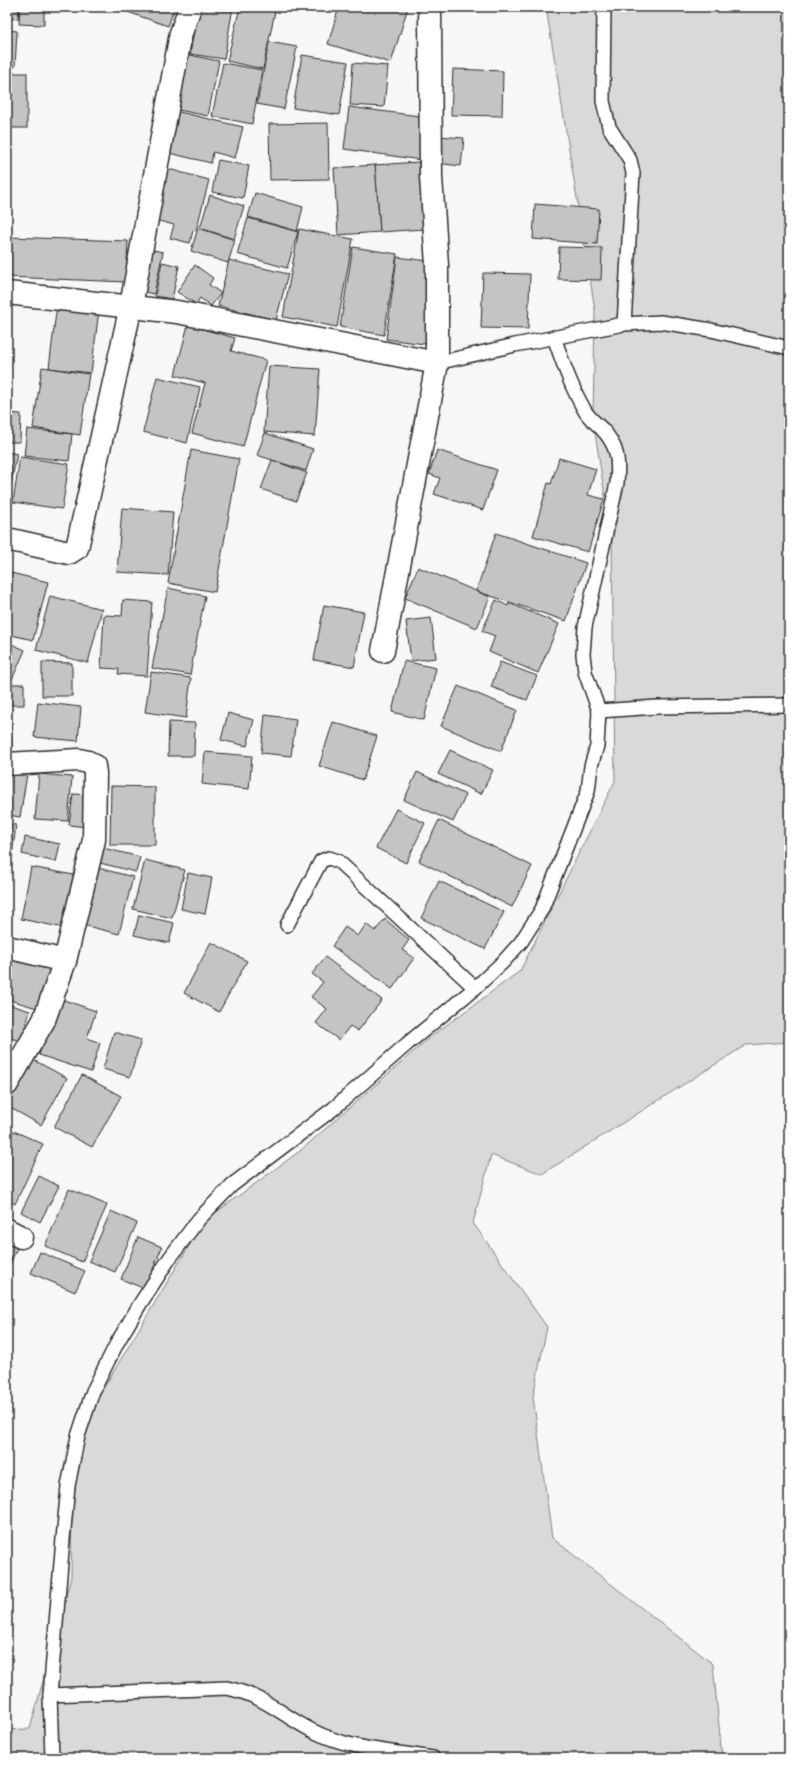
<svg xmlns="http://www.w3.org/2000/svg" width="796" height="1765" font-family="Pangolin,sans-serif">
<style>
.green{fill:#d9d9d9;stroke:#828282}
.building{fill:#c4c4c4;stroke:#2b2b2b}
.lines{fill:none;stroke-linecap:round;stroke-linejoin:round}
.lane-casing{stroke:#2b2b2b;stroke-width:16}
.street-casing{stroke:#2b2b2b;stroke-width:25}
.lane{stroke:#fff;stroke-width:13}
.street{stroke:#fff;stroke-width:22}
</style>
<rect width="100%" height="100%" fill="#f7f7f7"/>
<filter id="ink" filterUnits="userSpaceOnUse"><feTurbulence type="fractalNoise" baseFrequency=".025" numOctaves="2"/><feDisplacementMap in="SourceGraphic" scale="8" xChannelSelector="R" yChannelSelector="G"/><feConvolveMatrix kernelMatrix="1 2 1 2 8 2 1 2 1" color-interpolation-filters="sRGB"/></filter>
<g filter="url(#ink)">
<polygon class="green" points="546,7 789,7 789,1042 746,1045 542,1174 491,1155 473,1223 547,1327 533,1397 552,1538 713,1664 722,1758 7,1758 7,1730 30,1729 71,1577 73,1439 204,1221 300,1151 429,1038 520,971 615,781 612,541 593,420 595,310"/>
<g class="building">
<polygon points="7,7 19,7 18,19 7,18"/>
<polygon points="20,7 44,7 44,25 19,24"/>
<polygon points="120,7 175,7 168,26 119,9"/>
<polygon points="198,7 233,7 224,59 190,54"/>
<polygon points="240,7 257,7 275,11 263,69 227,61"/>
<polygon points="339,7 408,7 391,63 328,44"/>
<polygon points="7,30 17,31 15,67 7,66"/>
<polygon points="269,42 297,47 284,109 257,104"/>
<polygon points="180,53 219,61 208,116 169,108"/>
<polygon points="302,55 348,62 339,115 293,108"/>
<polygon points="223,63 262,70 252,124 212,116"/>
<polygon points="353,63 388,66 384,107 350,105"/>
<polygon points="453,69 503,71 502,116 451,115"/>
<rect x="7" y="73" width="20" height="55"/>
<polygon points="349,107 427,117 421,160 344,149"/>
<polygon points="175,111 243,127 235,158 213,152 211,163 165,152"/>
<polygon points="328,123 329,179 270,180 269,124"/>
<polygon points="438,136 464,138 461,166 436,163"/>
<polygon points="218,160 249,166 243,198 212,192"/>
<polygon points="419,162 424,229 380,232 375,165"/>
<polygon points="375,165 380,232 338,235 334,168"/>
<polygon points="161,167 209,180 196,231 193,230 190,243 170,238 174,225 148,218"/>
<polygon points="255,193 303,207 297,231 248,217"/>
<polygon points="210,195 244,206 234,239 200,228"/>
<polygon points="535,204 599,209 597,244 533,239"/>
<polygon points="248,218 298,232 287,268 237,254"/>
<polygon points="198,228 235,240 228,263 191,251"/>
<polygon points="299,229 353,239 337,327 283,317"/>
<polygon points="7,237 128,241 126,282 7,277"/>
<polygon points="353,247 397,254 384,335 340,327"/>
<polygon points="559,247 602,248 601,280 558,279"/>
<polygon points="144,248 163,252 154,294 135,290"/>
<polygon points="397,257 436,262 425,344 386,339"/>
<polygon points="229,260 288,274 276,320 218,306"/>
<polygon points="162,262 179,266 172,299 155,296"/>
<polygon points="195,265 213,278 209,285 221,293 211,306 200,298 196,304 177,292"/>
<polygon points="483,273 530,274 528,329 481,328"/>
<polygon points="57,304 99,310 91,373 49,368"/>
<polygon points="188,325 235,338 231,351 266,360 243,447 192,433 205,383 175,375"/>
<polygon points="269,366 320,369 315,436 264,432"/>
<polygon points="42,367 89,374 80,435 33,428"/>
<polygon points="157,377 200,387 187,443 143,432"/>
<polygon points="7,413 21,414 20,442 7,442"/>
<polygon points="27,429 72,434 69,461 24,456"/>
<polygon points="265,433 313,449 306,471 257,455"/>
<polygon points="191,450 239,459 215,592 168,583"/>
<polygon points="437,450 497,470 483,510 434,494 440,478 429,474"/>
<polygon points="7,452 17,454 10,489 7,488"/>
<polygon points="20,457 69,464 62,509 13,502"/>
<polygon points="559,458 596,469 588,495 604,499 588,552 533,536 548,483 551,484"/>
<polygon points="272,460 307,473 296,501 261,489"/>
<polygon points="122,508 173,512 168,575 117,572"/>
<polygon points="496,533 586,563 566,621 476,591"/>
<polygon points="418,567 490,597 477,628 405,598"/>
<polygon points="7,572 48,582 33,640 7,634"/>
<polygon points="168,588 205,596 190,675 152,668"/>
<polygon points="50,596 102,609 88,663 36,650"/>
<polygon points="123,600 152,602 147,676 118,674 119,669 101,668 104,615 122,616"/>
<polygon points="496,600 508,606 509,603 559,624 538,673 489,652 495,636 482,631"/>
<polygon points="324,605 364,612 354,667 314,660"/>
<polygon points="431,618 436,658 411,661 406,621"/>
<polygon points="7,642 25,650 10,684 24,684 24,705 7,705"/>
<polygon points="404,661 436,668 424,720 392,712"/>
<polygon points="42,662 72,663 72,696 42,696"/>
<polygon points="500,662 537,676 527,700 491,687"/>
<polygon points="151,672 191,678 186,718 145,712"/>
<polygon points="458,686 517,710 501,751 441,726"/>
<polygon points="38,702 81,707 78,741 34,737"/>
<polygon points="228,713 254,720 247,746 221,740"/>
<polygon points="265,715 296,719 291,756 261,753"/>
<polygon points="169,722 195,723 194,756 168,756"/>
<polygon points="333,722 377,736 363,780 319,766"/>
<polygon points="7,724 11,724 12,749 7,749"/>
<polygon points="450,750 493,770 481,794 438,774"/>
<polygon points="205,752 252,756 249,789 202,784"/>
<polygon points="8,771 27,774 20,817 7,815"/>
<polygon points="417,772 466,795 453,822 404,800"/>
<polygon points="39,774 72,777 68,821 35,819"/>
<polygon points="111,786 155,787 155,845 110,845"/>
<polygon points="73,794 91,795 87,827 69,825"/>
<polygon points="396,809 425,823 406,863 376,848"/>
<polygon points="439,820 532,866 512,907 419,861"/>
<polygon points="7,824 16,825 11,864 7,864"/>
<polygon points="25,837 60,844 56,862 22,854"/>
<polygon points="103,848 140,857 136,872 100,863"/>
<polygon points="145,860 185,870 172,918 133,909"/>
<polygon points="31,867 79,876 69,929 21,919"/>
<polygon points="98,868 133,877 119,934 83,925"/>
<polygon points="188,873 212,878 205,914 181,909"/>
<polygon points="439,881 504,912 485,949 421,918"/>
<polygon points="139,915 174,923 169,943 134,935"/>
<polygon points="385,919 409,940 402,950 414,958 392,989 332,946 345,927 358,936 366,924 375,931"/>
<polygon points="211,942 247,961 219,1012 184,993"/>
<polygon points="7,951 54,964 40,1009 7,999"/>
<polygon points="325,957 382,1000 358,1031 350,1026 339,1040 316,1023 327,1009 311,997 323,982 312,974"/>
<polygon points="58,998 96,1011 87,1038 100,1043 91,1072 39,1055"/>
<polygon points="7,1004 30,1011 21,1041 7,1037"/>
<polygon points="114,1032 141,1040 130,1077 103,1069"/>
<polygon points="28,1057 67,1078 41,1125 7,1106 7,1095"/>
<polygon points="82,1075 121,1096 92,1147 54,1127"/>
<polygon points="7,1128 43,1144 15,1204 7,1200"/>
<polygon points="39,1176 59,1186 40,1222 21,1212"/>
<polygon points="69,1189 107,1205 82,1262 45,1246"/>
<polygon points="111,1211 137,1223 115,1272 89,1261"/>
<polygon points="138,1237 162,1247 145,1289 121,1279"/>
<polygon points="7,1243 17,1248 7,1271"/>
<polygon points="40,1252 85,1271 75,1292 31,1273"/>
</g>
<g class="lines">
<g class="lane-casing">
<g id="lane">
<polyline points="604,7 603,101 609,127 630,160 633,173 624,324"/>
<polyline points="437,363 515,345 624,324 661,322 711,330 789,348"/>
<polyline points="599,711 657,707 789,705"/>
<polyline points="287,925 321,861 329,858 338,861 475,988"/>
<path d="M50 1695 227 1688C265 1696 280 1714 311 1730 350 1750 391 1751 433 1758"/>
<path d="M52 1758 50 1695 63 1539 68 1486 78 1436 93 1391 117 1343 140 1304 169 1259 199 1219 232 1185 333 1109 407 1044 475 988 503 962 521 942 542 909 588 791 591 766 597 746 599 711 585 672 583 654 585 627 617 483C619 460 618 446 602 429 596 423 589 418 585 411 571 387 563 363 554 337"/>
</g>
</g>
<g class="street-casing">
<g id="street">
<polyline points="7,293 177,312 437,363"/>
<polyline points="7,539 69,553 77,548 131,306 181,33 190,7"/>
<polyline points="383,651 437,363 437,265 431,177 430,7"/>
<polyline points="7,764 79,760 88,762 94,766 95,773 94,840 65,961 44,1020 7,1084"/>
<polyline points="7,947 65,961"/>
<polyline points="7,1230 21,1237"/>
</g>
</g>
<use href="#lane" class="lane"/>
<use href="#street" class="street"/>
</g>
</g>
<rect width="796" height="1765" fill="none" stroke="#fff" stroke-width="24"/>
<rect x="12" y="12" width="772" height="1741" fill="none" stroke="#2b2b2b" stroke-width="1.5" filter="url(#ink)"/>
</svg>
